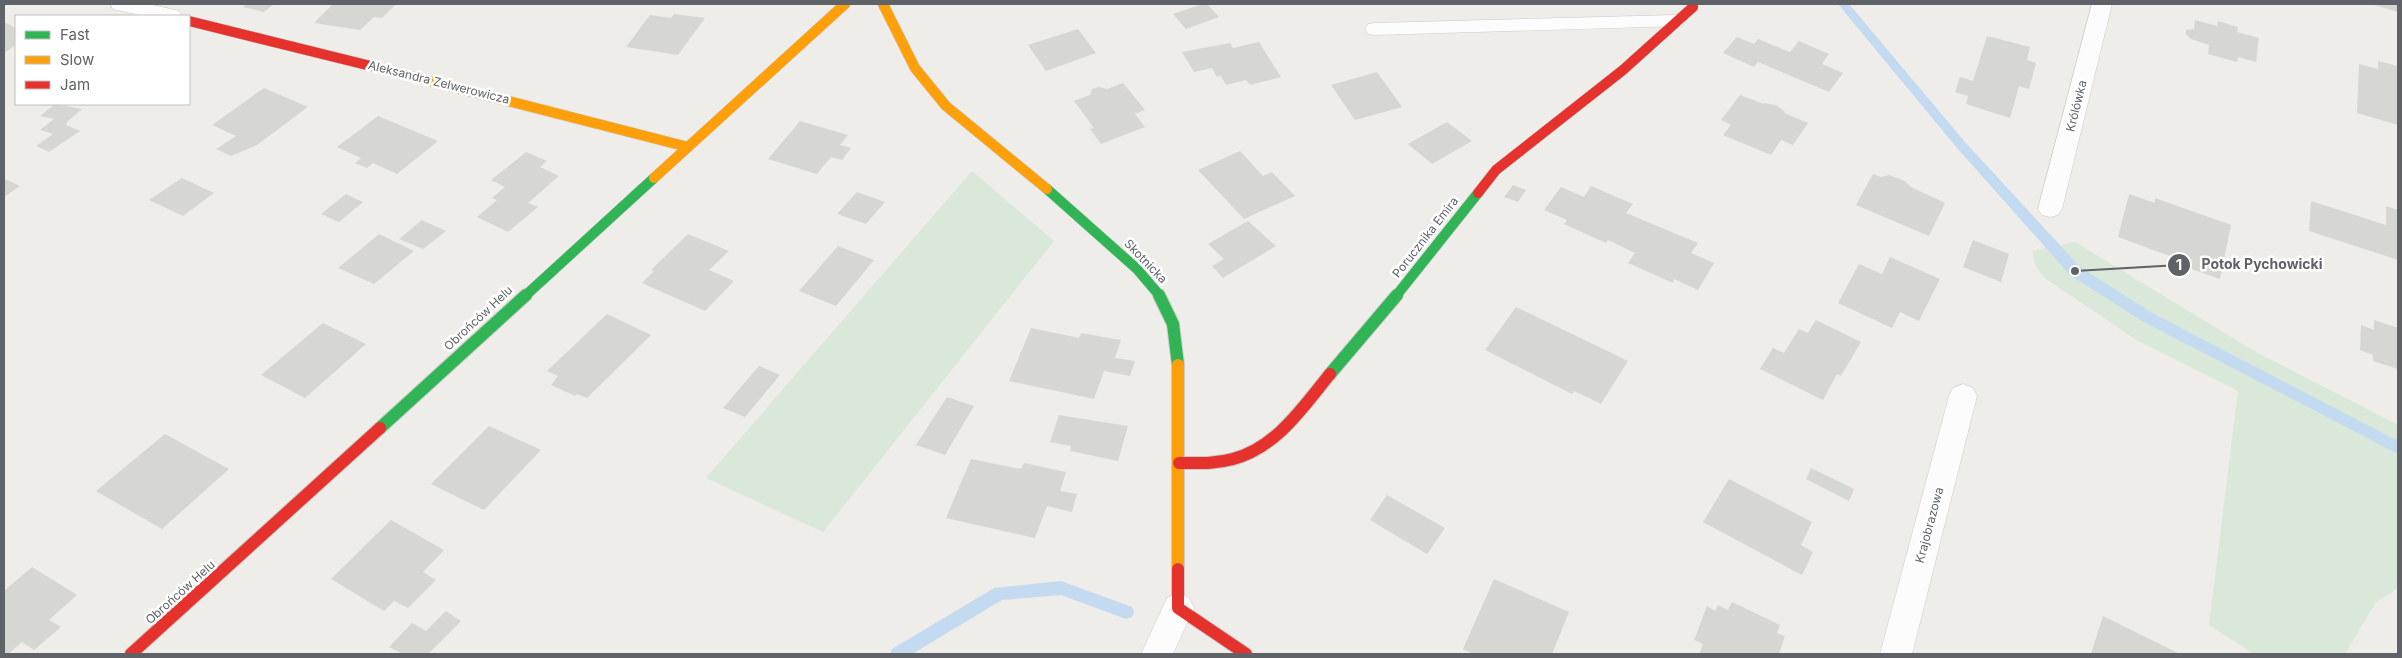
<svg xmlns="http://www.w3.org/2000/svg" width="2402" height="658" font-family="Inter,sans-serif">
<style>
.green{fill:#d9e8d8}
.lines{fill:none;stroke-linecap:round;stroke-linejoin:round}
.stream{fill:#c4daf1;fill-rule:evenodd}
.building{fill:#d6d6d3}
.lane-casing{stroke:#cbcbca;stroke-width:1}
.street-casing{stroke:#cbcbca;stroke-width:1}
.fast-far1-casing{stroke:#cbcbca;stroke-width:11}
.fast-casing{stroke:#cbcbca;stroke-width:14}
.slow-far1-casing{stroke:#cbcbca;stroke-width:11}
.slow-casing{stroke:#cbcbca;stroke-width:14}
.jam-far1-casing{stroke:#cbcbca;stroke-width:11}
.jam-casing{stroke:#cbcbca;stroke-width:14}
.lane{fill:#fcfcfc;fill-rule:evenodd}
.street{fill:#fcfcfc;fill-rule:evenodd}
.fast-far1{stroke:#30b455;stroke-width:10}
.fast{stroke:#30b455;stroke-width:12}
.slow-far1{stroke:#ff9f0a;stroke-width:10}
.slow{stroke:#ff9f0a;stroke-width:12}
.jam-far1{stroke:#e5322d;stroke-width:10}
.jam{stroke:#e5322d;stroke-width:12}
.labels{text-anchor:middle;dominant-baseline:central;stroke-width:5;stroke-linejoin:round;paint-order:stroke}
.street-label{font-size:12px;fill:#5f6266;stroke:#fff}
.leader{fill:none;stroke:#5f6266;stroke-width:2}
.callout-dot{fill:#5f6266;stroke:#fff;stroke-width:2}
.mark-label{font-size:15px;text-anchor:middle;font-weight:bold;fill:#fff}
.callout-label{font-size:14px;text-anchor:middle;font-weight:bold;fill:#5f6266;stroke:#fff;stroke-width:5;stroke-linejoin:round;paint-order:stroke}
</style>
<rect width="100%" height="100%" fill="#eeede9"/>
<g class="green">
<polygon points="972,171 1054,241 823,532 706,478"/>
<polygon points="2075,242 2256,352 2398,425 2398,588 2376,602 2345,654 2254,654 2209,625 2238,391 2138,341 2046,279 2036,267 2032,251"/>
</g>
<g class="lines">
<g class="stream">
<polygon points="1838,4 1849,4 1965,142 2080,267 2152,313 2398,441 2398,454 2142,321 2070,275 1957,148"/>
<polygon points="1061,581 1132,607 1134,612 1132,617 1126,619 1061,595 1002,600 912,654 890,654 892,649 994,588"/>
</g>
</g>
<g class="building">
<polygon points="247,4 274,4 264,12 243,7"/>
<polygon points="333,4 396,4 382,18 374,17 360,30 314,23"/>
<polygon points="1203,4 1207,4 1219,17 1186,29 1173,14"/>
<polygon points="2371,4 2398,4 2398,12"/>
<polygon points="674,14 705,18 678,55 626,47 650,15 671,18"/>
<polygon points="2195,20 2217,26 2218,21 2238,27 2237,32 2259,38 2256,62 2238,57 2237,62 2208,54 2209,45 2191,39 2186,34 2186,30 2194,29"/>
<polygon points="4,22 16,28 16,40 14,41 16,45 4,53"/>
<polygon points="1078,29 1096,53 1046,71 1028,45"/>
<polygon points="1987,36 2030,47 2027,60 2036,63 2029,89 2019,86 2010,118 1966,104 1968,96 1955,92 1960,77 1973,81"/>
<polygon points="1737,37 1754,44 1758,39 1790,52 1799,41 1829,54 1822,64 1843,73 1829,92 1758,62 1754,67 1723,53"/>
<polygon points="1259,42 1281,77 1250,85 1246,80 1226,85 1220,75 1217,77 1212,68 1194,72 1182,52 1230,43 1233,48"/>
<polygon points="2378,61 2398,66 2398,125 2357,113 2359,64 2378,69"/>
<polygon points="1377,72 1402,107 1355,120 1331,85"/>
<polygon points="1123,83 1145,110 1135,114 1145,127 1101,144 1090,129 1094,128 1074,101 1090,95 1092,89 1099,87 1107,89"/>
<polygon points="264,88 308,107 257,145 231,156 216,149 236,136 212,125"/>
<polygon points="1740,95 1764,104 1764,103 1776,105 1785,112 1784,113 1808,123 1793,145 1781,140 1771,155 1723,135 1731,125 1721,120"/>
<polygon points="55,104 82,109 67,122 66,125 80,131 49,152 36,146 53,134 40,130 54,119 40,116"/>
<polygon points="378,116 438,141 397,174 373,163 367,168 355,163 361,158 337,147"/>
<polygon points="800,121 848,135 840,145 851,148 842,160 831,157 817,174 768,159"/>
<polygon points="1447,122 1472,141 1432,164 1408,144"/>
<polygon points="1240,151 1263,176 1272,172 1295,196 1244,219 1198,170"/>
<polygon points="526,152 547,161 540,167 559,176 528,203 538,207 508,232 477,217 497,200 492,198 505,187 491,180"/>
<polygon points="1873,174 1881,177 1889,175 1905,181 1911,187 1945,203 1929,236 1856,205"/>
<polygon points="182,178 214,193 183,216 149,200"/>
<polygon points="4,179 5,179 20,186 4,197"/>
<polygon points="1513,185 1526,190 1518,202 1504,197"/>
<polygon points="1591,186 1633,204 1626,213 1698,243 1691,253 1714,263 1698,290 1674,279 1673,283 1628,263 1635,253 1608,240 1606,243 1564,224 1567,220 1544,210 1561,187 1584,197"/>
<polygon points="857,192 885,202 866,224 837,214"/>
<polygon points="346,194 363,202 339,222 321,214"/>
<polygon points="2129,194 2155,203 2155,198 2231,225 2220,279 2174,263 2175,258 2118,237"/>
<polygon points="2311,201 2386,225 2386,206 2398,210 2398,260 2309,231"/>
<polygon points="422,220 446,231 423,249 399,239"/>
<polygon points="1248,221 1276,246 1223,278 1212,266 1224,259 1208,244"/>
<polygon points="379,234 414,251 374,284 338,268"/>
<polygon points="688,234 729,251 709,270 734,281 705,311 642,283 654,271 651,270"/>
<polygon points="1973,240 2009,254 2001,282 1963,267"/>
<polygon points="838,246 874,260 836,306 799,291"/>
<polygon points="1890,257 1940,279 1919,321 1900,312 1892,328 1838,303 1859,264 1882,274"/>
<polygon points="1516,307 1628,361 1601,404 1574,391 1572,394 1485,350"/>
<polygon points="607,314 651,335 587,398 577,394 575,396 551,385 558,376 547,371"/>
<polygon points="1816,320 1861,342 1841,376 1837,374 1823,400 1760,369 1773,348 1784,353 1799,329 1808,333"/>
<polygon points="2374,320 2398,328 2398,369 2373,361 2373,355 2360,350 2361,325 2374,330"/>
<polygon points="323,323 366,344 305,398 261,375"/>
<polygon points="1031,328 1079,338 1081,333 1121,340 1115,358 1135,361 1130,376 1104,371 1094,399 1009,381"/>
<polygon points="759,366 780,375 745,417 723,408"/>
<polygon points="947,397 974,406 945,455 916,445"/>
<polygon points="1059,415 1128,426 1118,461 1070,451 1071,446 1050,442"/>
<polygon points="489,426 541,450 484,510 431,484"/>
<polygon points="165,434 229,469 162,529 96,491"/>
<polygon points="971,459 1021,469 1024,463 1066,472 1060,491 1077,494 1072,512 1047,506 1035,538 946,518"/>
<polygon points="1811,468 1854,489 1849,501 1806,479"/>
<polygon points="1729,479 1812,522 1801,545 1813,552 1802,575 1703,522"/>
<polygon points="1387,495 1445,528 1427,554 1370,520"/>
<polygon points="391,520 444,550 423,572 436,580 408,608 394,601 384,611 331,579"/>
<polygon points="32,567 77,595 49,620 61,627 34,650 22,642 8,654 4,654 4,591"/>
<polygon points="1494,579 1569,612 1552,654 1473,654 1463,649"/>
<polygon points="1732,602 1780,625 1777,633 1785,636 1779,654 1699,654 1703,644 1694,640 1707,606 1715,611 1718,605 1728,610"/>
<polygon points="446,611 461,621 428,654 403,654 389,647 412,623 426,631"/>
<polygon points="2103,616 2180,654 2091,654"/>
</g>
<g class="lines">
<g class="lane-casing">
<g id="lane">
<polygon points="2092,4 2112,4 2062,209 2058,215 2050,217 2042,215 2038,209"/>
<polygon points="1675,15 1682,16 1685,21 1682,26 1375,35 1368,34 1365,29 1368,24 1375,23"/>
</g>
</g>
<g class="street-casing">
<g id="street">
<polygon points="110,4 149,4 179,11 182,16 143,16 113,9"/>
<polygon points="1963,384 1973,388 1977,396 1912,654 1880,654 1949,396 1953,388"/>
<polygon points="1178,593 1189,598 1194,608 1173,654 1141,654 1167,598"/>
</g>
</g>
<g class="fast-far1-casing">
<g id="fast-far1">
<polyline points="1047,189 1137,269 1160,296"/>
<polyline points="525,296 654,178"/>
<polyline points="1396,296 1478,193"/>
</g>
</g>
<g class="fast-casing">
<g id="fast">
<polyline points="1159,295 1173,324 1178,365"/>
<polyline points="1330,374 1397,295"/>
<polyline points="380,428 526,295"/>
</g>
</g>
<g class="slow-far1-casing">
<g id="slow-far1">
<polyline points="883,4 915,68 946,106 1047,189"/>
<polyline points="387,70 688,147"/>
<polyline points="654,178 845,4"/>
</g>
</g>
<g class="slow-casing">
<polyline id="slow" points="1178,365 1178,569"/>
</g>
<g class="jam-far1-casing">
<g id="jam-far1">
<polyline points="189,21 387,70"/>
<polyline points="1478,193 1496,170 1623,70 1693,7"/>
</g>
</g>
<g class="jam-casing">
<g id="jam">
<path d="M1179 463C1197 463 1215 464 1233 459 1276 448 1303 407 1330 374"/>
<polyline points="1178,569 1178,608 1246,654"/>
<polyline points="131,654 380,428"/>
</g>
</g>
<use href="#lane" class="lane"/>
<use href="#street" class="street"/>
<use href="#fast-far1" class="fast-far1"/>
<use href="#fast" class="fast"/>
<use href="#slow-far1" class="slow-far1"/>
<use href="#slow" class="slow"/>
<use href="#jam-far1" class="jam-far1"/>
<use href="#jam" class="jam"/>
</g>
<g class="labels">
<g class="street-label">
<text transform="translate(439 82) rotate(14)">Aleksandra Zelwerowicza</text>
<text transform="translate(2076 106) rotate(-76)">Królówka</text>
<text transform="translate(1425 237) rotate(-52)">Porucznika Emira</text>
<text transform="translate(1146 261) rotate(46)">Skotnicka</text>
<text transform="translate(478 318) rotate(-43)">Obrońców Helu</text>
<text transform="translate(1929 525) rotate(-75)">Krajobrazowa</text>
<text transform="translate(180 592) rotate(-42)">Obrońców Helu</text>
</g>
</g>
<path class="leader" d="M2075 271L2179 265"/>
<g class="callout-dot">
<circle cx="2075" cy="271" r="5"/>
<circle cx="2179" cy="265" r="12"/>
</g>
<g class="mark-label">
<text x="2179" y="270">1</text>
</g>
<g class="callout-label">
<text x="2262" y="269">Potok Pychowicki</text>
</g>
<rect width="2402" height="658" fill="none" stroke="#5f6266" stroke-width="10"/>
<rect x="15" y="15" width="175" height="90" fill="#ffffff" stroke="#bfc0c2"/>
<rect x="25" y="31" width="25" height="8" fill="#30b455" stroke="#bfc0c2"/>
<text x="60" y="40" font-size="15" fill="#5f6266">Fast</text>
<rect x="25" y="56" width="25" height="8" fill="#ff9f0a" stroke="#bfc0c2"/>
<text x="60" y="65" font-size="15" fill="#5f6266">Slow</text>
<rect x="25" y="81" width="25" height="8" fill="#e5322d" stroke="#bfc0c2"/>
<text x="60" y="90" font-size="15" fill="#5f6266">Jam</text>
</svg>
